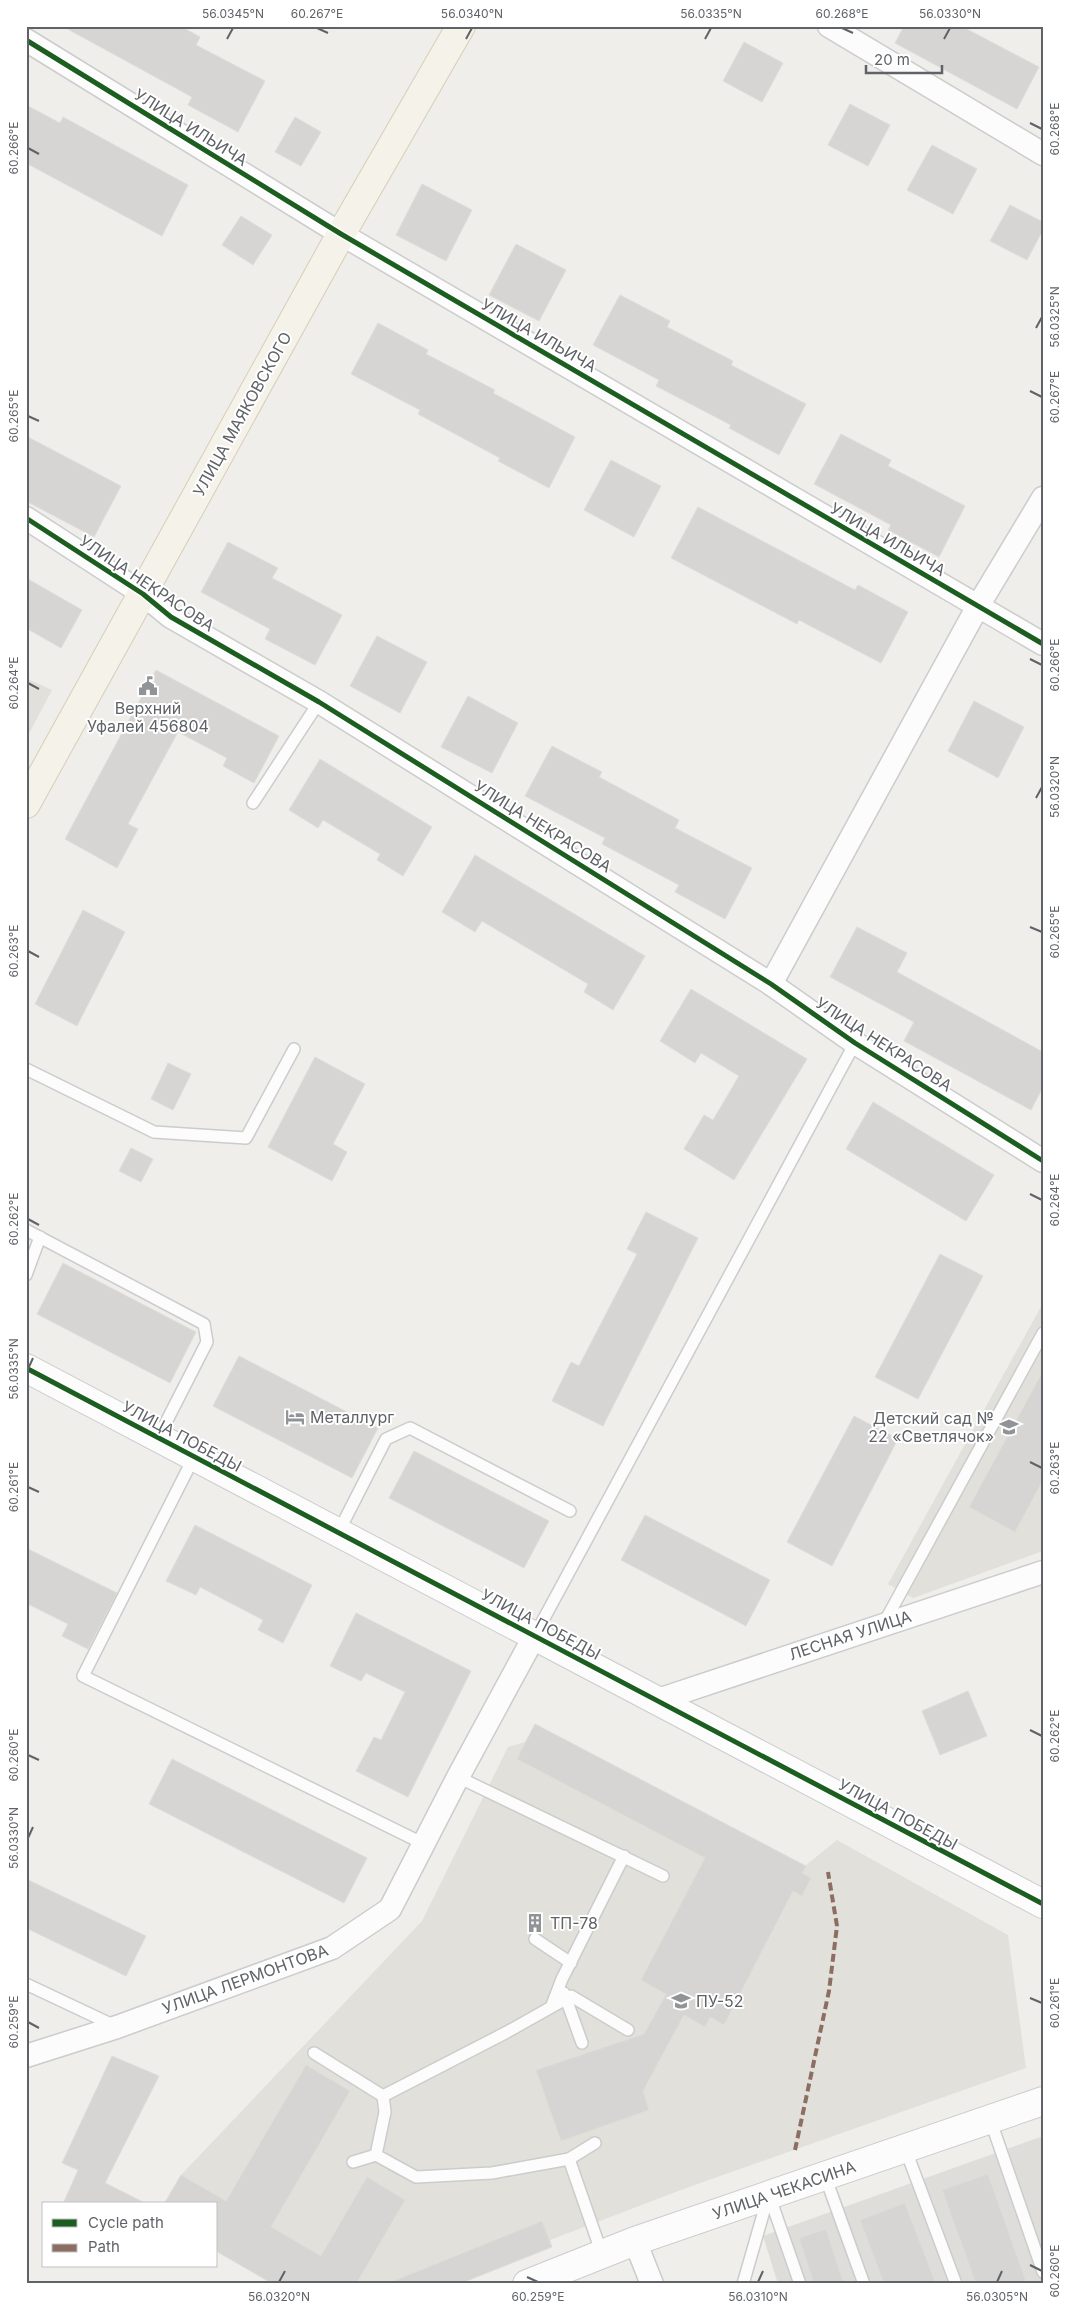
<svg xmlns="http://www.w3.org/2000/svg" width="1069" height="2310" font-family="Inter,sans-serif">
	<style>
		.industrial { fill: #dfddda }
		.education { fill: #e2e0da }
		.building { fill: #d6d5d3; stroke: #deddd9 }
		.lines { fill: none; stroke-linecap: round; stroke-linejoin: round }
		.service-casing { stroke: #cbcccc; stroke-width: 14 }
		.minor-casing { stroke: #cbcccc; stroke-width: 25 }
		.tertiary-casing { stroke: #cbcccc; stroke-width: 30 }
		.primary-casing { stroke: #d7ceb8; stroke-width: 30 }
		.service { stroke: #fdfcfc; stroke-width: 11 }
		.minor { stroke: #fdfcfc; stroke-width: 22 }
		.tertiary { stroke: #fdfcfc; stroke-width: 28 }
		.primary { stroke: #f4f2e9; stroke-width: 28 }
		.quiet { stroke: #8d6e63; stroke-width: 4; stroke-dasharray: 8 4; stroke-linecap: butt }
		.cycleway-casing { stroke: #fff; stroke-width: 8 }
		.cycleway { stroke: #1b5e20; stroke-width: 5 }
		.ticks { fill: none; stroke: #5f6368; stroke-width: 2 }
		.labels { text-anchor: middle; stroke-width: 4; stroke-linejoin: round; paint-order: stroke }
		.street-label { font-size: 16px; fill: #5f6368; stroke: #fff }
		.poi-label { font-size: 16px; fill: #5f6368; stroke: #fff; text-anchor: start }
		.neatline { fill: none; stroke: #5f6368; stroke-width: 2 }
		.ticks-label { font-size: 12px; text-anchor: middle; fill: #5f6368 }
	</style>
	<rect width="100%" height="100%" fill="#efeeea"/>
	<path class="industrial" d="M1043 2136V2284H778L763 2236Z"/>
	<g class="education">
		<path d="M26 678 52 690 26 739Z"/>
		<path d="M1043 1303V1551L913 1598 888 1584Z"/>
		<path d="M535 1724 805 1866 837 1840 1008 1935 1026 2068 689 2187 550 2240 552 2247 459 2284H273L216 2204H164L181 2175 422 1921 508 1747 525 1742Z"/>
	</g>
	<g class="building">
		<path d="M62 26H180L200 37 196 45 265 81 238 132 188 105 192 97Z"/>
		<path d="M904 26H961L1039 67 1017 109 895 43Z"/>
		<path d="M744 42 783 63 762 102 723 81Z"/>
		<path d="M850 104 890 125 868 166 828 145Z"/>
		<path d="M26 105 60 123 63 117 188 185 162 236 26 163Z"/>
		<path d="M295 117 321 132 301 166 275 152Z"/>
		<path d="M932 145 977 169 953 214 907 190Z"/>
		<path d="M422 184 472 210 446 261 396 235Z"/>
		<path d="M1010 205 1043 222V230L1027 260 990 241Z"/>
		<path d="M241 216 272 235 253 265 222 245Z"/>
		<path d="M516 244 566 270 539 321 489 295Z"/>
		<path d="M620 295 670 321 667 327 733 361 731 365 806 404 779 455 729 428 731 425 656 386 659 380 593 345Z"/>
		<path d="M378 323 428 350 426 354 495 390 493 393 575 437 549 488 498 461 500 458 418 414 420 410 351 374Z"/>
		<path d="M841 434 891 460 888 466 965 506 939 557 888 530 891 525 814 484Z"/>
		<path d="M26 436 121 486 94 537 26 501Z"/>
		<path d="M611 460 661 486 634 537 584 510Z"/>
		<path d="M698 507 855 590 858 585 908 612 881 663 799 620 797 624 671 558Z"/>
		<path d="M228 542 278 568 272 578 342 615 315 665 265 639 270 629 201 592Z"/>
		<path d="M26 578 82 610 61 648 26 628Z"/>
		<path d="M377 636 427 662 400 713 350 686Z"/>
		<path d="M156 670 279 736 254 783 223 766 227 758 178 732 128 824 138 829 117 868 65 839Z"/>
		<path d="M468 696 518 723 492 773 441 747Z"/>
		<path d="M974 701 1024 727 998 778 948 751Z"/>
		<path d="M552 746 602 772 599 777 679 820 675 828 752 868 725 919 675 892 679 885 602 844 605 838 525 796Z"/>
		<path d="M320 759 432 827 403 876 377 860 380 854 323 820 318 828 289 810Z"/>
		<path d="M475 855 645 956 613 1010 584 992 588 984 482 921 475 932 442 912Z"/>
		<path d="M83 910 125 932 77 1026 35 1004Z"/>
		<path d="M857 927 907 953 897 972 1043 1052V1087L1031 1110 904 1041 914 1022 830 977Z"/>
		<path d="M691 989 807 1059 734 1180 684 1149 704 1115 713 1120 739 1076 701 1053 695 1063 660 1041Z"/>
		<path d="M315 1057 365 1084 333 1144 347 1152 332 1181 268 1147Z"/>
		<path d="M168 1063 191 1074 173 1110 151 1099Z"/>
		<path d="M873 1102 994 1175 966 1221 846 1149Z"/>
		<path d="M131 1148 153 1159 141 1182 119 1171Z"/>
		<path d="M646 1212 698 1238 603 1426 552 1401 571 1362 579 1366 637 1254 627 1249Z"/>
		<path d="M940 1254 983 1276 918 1399 875 1377Z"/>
		<path d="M63 1263 196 1332 170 1383 37 1314Z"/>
		<path d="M239 1356 378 1428 352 1478 213 1406Z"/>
		<path d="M1043 1371V1480L1015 1532 969 1507Z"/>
		<path d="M854 1416 898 1439 832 1566 787 1542Z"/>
		<path d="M414 1451 549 1521 524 1568 389 1498Z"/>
		<path d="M645 1515 770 1580 746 1626 621 1560Z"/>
		<path d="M195 1525 312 1585 283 1643 258 1630 263 1620 200 1587 196 1595 166 1581Z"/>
		<path d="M26 1548 117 1593 88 1649 62 1636 68 1624 26 1603Z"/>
		<path d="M356 1613 471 1671 408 1797 356 1771 374 1737 381 1740 405 1692 366 1673 361 1681 330 1666Z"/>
		<path d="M968 1691 987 1736 940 1755 922 1711Z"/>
		<path d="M535 1724 806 1866 802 1873 811 1878 802 1896 793 1891 724 2025 710 2017 705 2027 684 2015 643 2091 649 2110 561 2141 536 2070 644 2034 666 1994 641 1980 705 1858 517 1759Z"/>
		<path d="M172 1759 367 1858 344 1903 149 1804Z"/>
		<path d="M26 1879 146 1936 126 1976 26 1928Z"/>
		<path d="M112 2056 159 2076 105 2183 147 2204H63L78 2170 62 2163Z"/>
		<path d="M306 2065 350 2091 271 2227 321 2256 367 2177 405 2200 356 2284H273L216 2251V2204H164L181 2175 226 2201Z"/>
		<path d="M988 2174 1027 2284H976L942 2190Z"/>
		<path d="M905 2203 936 2284H884L860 2220Z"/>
		<path d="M542 2221 552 2247 459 2284H386Z"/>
		<path d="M826 2229 844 2284H814L799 2238Z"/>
	</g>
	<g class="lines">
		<g class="service-casing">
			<g id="service">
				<path d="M253 803 319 702"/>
				<path d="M26 1069 154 1132 246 1138 294 1049"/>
				<path d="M26 1230 204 1324 207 1342 158 1438"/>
				<path d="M26 1275 40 1237"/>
				<path d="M194 1457 83 1676 424 1844"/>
				<path d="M339 1531 386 1439 410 1428 570 1511"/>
				<path d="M884 1623 1043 1333"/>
				<path d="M535 1635 855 1043"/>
				<path d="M458 1777 663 1876"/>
				<path d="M535 1939 571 1963"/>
				<path d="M26 1984 115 2026"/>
				<path d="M564 1993 582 2043"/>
				<path d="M552 2005 562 1979 624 1856"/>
				<path d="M314 2053 383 2096 507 2032 571 1996 628 2030"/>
				<path d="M990 2119 1043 2272"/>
				<path d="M905 2148 956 2284"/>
				<path d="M376 2155 416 2177 492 2173 569 2159 595 2143"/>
				<path d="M569 2159 602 2254"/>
				<path d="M353 2162 376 2155 385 2112 383 2096"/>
				<path d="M825 2176 864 2284"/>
				<path d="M769 2195 800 2284"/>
				<path d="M743 2284 768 2197"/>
			</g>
		</g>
		<g class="minor-casing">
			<g id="minor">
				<path d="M829 26 1043 154"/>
				<path d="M26 40 341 234 1043 644"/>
				<path d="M26 518 143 594 171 617 319 702 771 984 855 1043 1043 1161"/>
				<path d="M771 984 978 606 1043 498"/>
				<path d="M658 1700 1043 1572"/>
				<path d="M26 2056 117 2027 332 1948 390 1909 458 1777 535 1635"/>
				<path d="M635 2241 652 2284"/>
			</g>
		</g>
		<g class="tertiary-casing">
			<g id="tertiary">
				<path d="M26 1368 1043 1904"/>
				<path d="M527 2284 635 2241 1043 2101"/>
			</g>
		</g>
		<g class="primary-casing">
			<path id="primary" d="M26 804 341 234 461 26"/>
		</g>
		<use href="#service" class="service"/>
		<use href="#minor" class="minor"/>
		<use href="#tertiary" class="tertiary"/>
		<use href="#primary" class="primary"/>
		<path class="quiet" d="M795 2150 829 1991 837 1926 828 1872"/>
		<g class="cycleway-casing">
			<g id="cycleway">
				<path d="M26 40 341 234 1043 644"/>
				<path d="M26 518 143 594 171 617 319 702 771 984 855 1043 1043 1161"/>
				<path d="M26 1368 1043 1904"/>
			</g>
		</g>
		<use href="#cycleway" class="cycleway"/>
	</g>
	<path class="ticks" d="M317 28 328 33M842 28 853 33M227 39 233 28M466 39 472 28M705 39 711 28M944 39 950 28M1030 123 1042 129M28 148 39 154M1036 328 1042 317M1030 391 1042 397M28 416 39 421M1030 659 1042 665M28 683 39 689M1036 798 1042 787M1030 927 1042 932M28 951 39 957M1030 1194 1042 1200M28 1219 39 1225M28 1369 33 1358M1030 1462 1042 1468M28 1487 39 1492M1030 1730 1042 1736M28 1755 39 1760M28 1838 33 1827M1030 1998 1042 2003M28 2022 39 2028M1030 2265 1042 2271M527 2277 538 2282M279 2282 285 2271M758 2282 763 2271M997 2282 1002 2271"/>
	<defs>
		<g id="civic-bare" transform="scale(1.5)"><path d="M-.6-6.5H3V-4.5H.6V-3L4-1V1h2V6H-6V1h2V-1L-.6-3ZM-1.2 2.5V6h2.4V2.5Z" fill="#919496" stroke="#fff" stroke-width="2.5" paint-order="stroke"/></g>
		<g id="hotel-bare" transform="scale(1.5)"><path d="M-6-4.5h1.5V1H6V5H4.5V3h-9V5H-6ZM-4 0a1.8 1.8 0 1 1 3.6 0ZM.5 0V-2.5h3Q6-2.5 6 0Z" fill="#919496" stroke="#fff" stroke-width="2.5" paint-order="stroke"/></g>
		<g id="school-bare" transform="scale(1.5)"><path d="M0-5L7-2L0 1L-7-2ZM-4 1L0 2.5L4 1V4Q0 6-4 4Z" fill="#919496" stroke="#fff" stroke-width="2.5" paint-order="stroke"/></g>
		<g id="building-bare" transform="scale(1.5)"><path d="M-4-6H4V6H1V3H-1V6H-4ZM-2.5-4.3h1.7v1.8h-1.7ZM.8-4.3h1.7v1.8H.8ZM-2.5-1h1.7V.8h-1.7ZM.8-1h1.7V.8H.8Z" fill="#919496" stroke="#fff" stroke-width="2.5" paint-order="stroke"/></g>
		<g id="university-bare" transform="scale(1.5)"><path d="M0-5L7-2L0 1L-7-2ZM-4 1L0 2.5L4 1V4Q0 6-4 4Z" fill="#919496" stroke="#fff" stroke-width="2.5" paint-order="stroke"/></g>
	</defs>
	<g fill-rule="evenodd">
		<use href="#civic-bare" x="148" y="686"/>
		<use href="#hotel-bare" x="295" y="1417"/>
		<use href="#school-bare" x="1009" y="1427"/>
		<use href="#building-bare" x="535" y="1923"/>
		<use href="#university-bare" x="681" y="2001"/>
	</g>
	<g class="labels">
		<g class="street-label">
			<text transform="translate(191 127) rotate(32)" y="6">УЛИЦА ИЛЬИЧА</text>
			<text transform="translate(539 335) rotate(30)" y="6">УЛИЦА ИЛЬИЧА</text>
			<text transform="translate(242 414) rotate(-61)" y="6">УЛИЦА МАЯКОВСКОГО</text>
			<text transform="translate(888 539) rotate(30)" y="6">УЛИЦА ИЛЬИЧА</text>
			<text transform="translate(147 583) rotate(34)" y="6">УЛИЦА НЕКРАСОВА</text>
			<text transform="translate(543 826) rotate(32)" y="6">УЛИЦА НЕКРАСОВА</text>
			<text transform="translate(884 1044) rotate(33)" y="6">УЛИЦА НЕКРАСОВА</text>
			<text transform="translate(182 1436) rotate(28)" y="6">УЛИЦА ПОБЕДЫ</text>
			<text transform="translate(541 1624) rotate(28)" y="6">УЛИЦА ПОБЕДЫ</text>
			<text transform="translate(850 1635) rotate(-18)" y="6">ЛЕСНАЯ УЛИЦА</text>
			<text transform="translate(898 1814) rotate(28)" y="6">УЛИЦА ПОБЕДЫ</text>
			<text transform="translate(245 1979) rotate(-20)" y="6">УЛИЦА ЛЕРМОНТОВА</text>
			<text transform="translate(784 2190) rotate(-19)" y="6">УЛИЦА ЧЕКАСИНА</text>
		</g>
		<g class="poi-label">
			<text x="148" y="714" text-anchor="middle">Верхний<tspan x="148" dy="18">Уфалей 456804</tspan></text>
			<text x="310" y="1423">Металлург</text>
			<text x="994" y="1424" text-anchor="end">Детский сад №<tspan x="994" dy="18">22 «Светлячок»</tspan></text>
			<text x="550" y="1929">ТП-78</text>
			<text x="696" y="2007">ПУ-52</text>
		</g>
	</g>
	<rect width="1069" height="2310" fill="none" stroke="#ffffff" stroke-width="55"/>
	<rect x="42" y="2202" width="175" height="65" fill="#ffffff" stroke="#bfc1c3"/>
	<rect x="52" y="2219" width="25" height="8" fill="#1b5e20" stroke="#bfc1c3"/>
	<text x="88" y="2228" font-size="15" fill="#5f6368">Cycle path</text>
	<rect x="52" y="2244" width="25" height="8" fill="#8d6e63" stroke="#bfc1c3"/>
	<text x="88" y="2252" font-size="15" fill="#5f6368">Path</text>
	<path d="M866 65v8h76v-8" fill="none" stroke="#5f6368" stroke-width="2.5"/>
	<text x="874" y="65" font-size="15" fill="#5f6368" stroke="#ffffff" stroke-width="4" paint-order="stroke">20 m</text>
	<rect x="28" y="28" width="1014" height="2254" class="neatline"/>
	<g class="ticks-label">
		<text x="233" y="18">56.0345°N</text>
		<text x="317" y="18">60.267°E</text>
		<text x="472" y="18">56.0340°N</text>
		<text x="711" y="18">56.0335°N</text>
		<text x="842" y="18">60.268°E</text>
		<text x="950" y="18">56.0330°N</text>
		<text transform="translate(1055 129) rotate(-90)" y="4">60.268°E</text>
		<text transform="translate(14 148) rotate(-90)" y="4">60.266°E</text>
		<text transform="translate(1055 317) rotate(-90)" y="4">56.0325°N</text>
		<text transform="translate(1055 397) rotate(-90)" y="4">60.267°E</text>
		<text transform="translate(14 416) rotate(-90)" y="4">60.265°E</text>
		<text transform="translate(1055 665) rotate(-90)" y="4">60.266°E</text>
		<text transform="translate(14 683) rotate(-90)" y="4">60.264°E</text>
		<text transform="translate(1055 787) rotate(-90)" y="4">56.0320°N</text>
		<text transform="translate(1055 932) rotate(-90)" y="4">60.265°E</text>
		<text transform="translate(14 951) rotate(-90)" y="4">60.263°E</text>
		<text transform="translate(1055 1200) rotate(-90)" y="4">60.264°E</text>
		<text transform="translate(14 1219) rotate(-90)" y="4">60.262°E</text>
		<text transform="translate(14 1369) rotate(-90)" y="4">56.0335°N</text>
		<text transform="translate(1055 1468) rotate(-90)" y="4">60.263°E</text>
		<text transform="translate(14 1487) rotate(-90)" y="4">60.261°E</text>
		<text transform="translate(1055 1736) rotate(-90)" y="4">60.262°E</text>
		<text transform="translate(14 1755) rotate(-90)" y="4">60.260°E</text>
		<text transform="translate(14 1838) rotate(-90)" y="4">56.0330°N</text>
		<text transform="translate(1055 2003) rotate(-90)" y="4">60.261°E</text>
		<text transform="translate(14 2022) rotate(-90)" y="4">60.259°E</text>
		<text transform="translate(1055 2271) rotate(-90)" y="4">60.260°E</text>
		<text x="279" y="2301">56.0320°N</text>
		<text x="538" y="2301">60.259°E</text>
		<text x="758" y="2301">56.0310°N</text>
		<text x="997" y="2301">56.0305°N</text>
	</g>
</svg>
